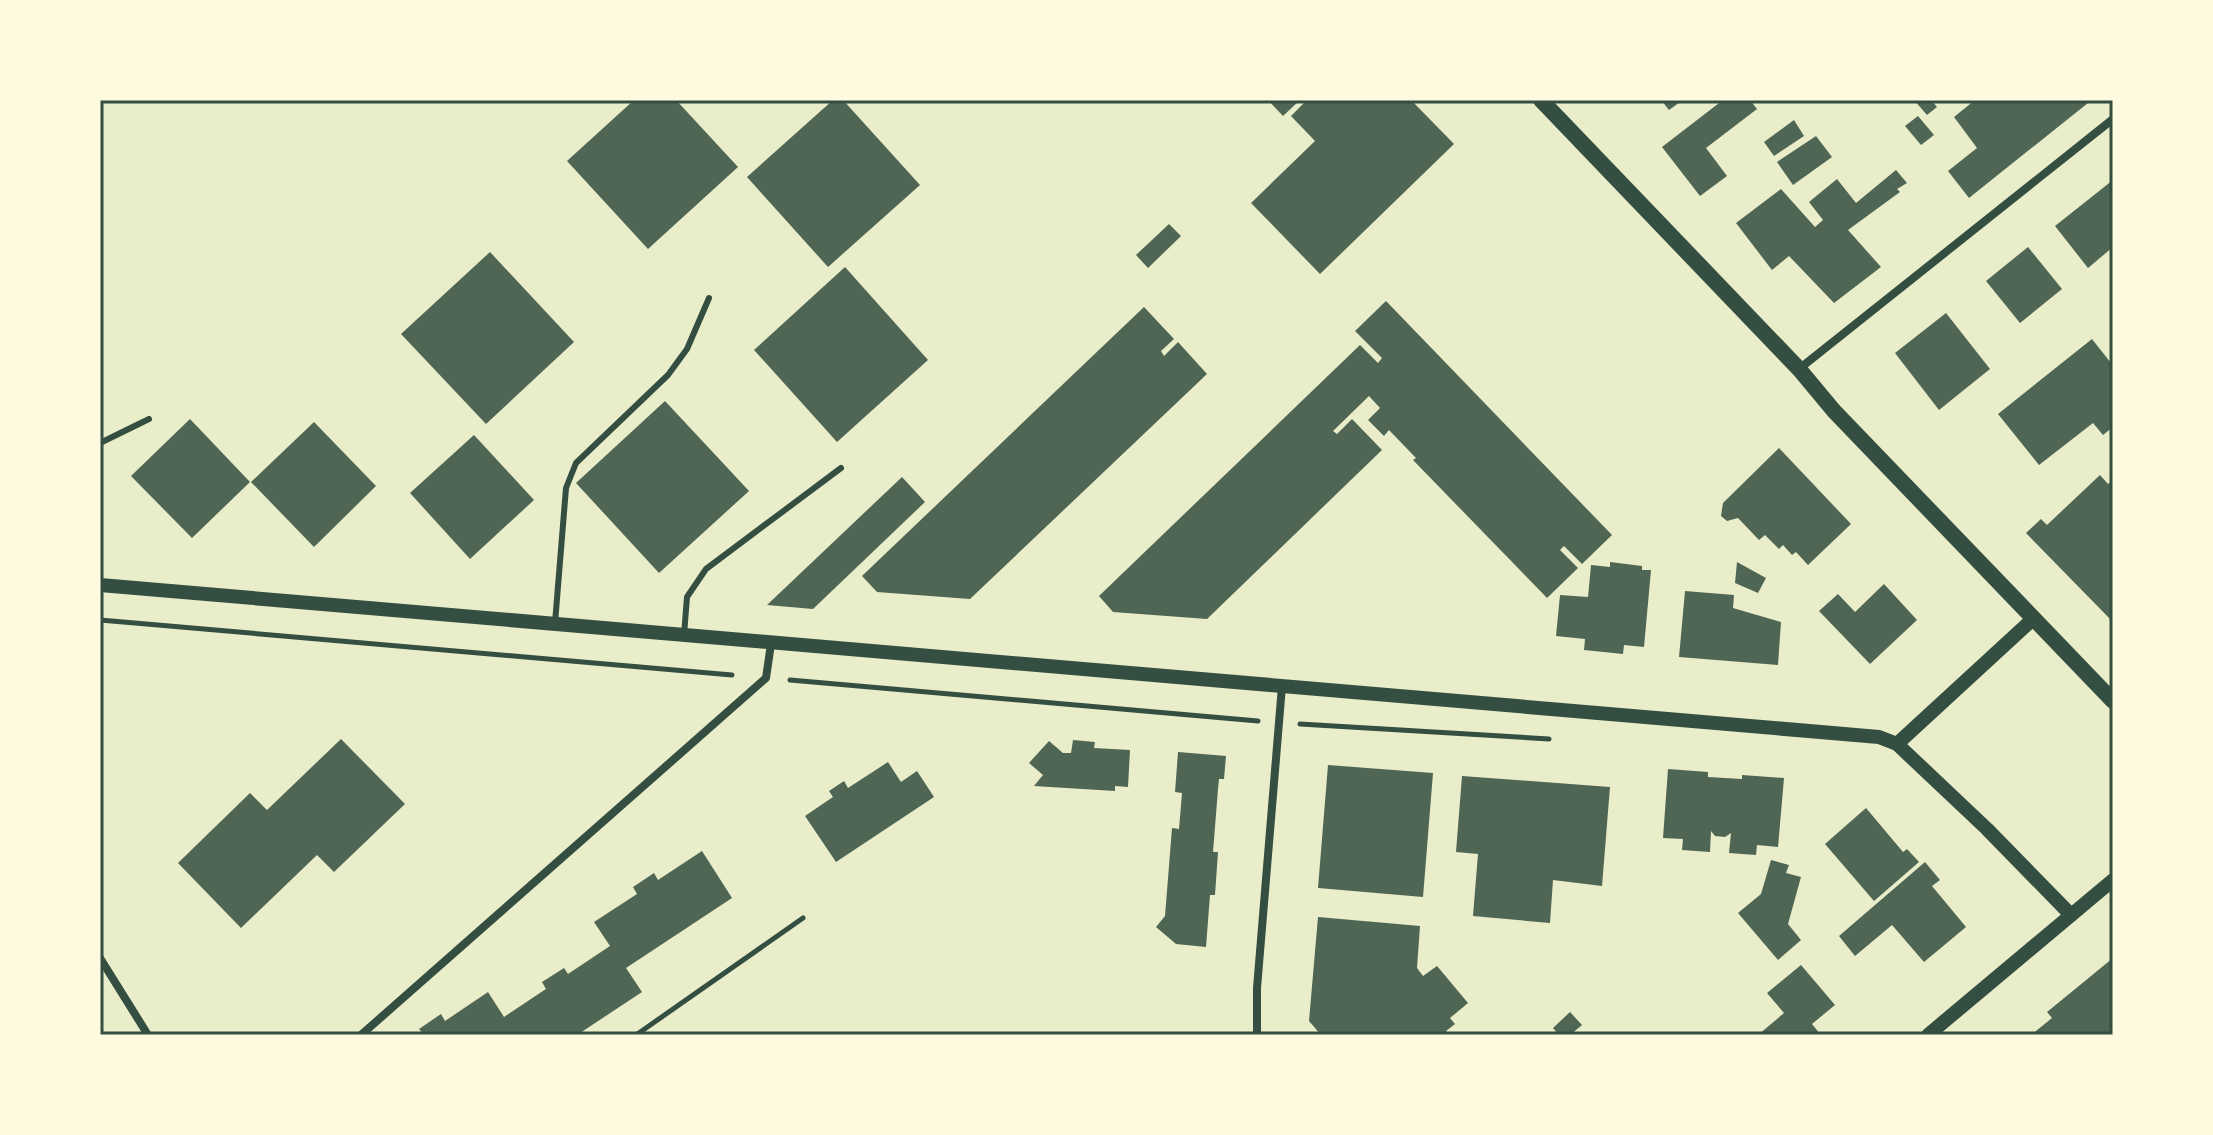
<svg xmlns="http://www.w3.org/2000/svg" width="2213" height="1135" font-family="Inter,sans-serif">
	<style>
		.building { fill: #4f6655 }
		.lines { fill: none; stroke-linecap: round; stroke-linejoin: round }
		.path { stroke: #344e41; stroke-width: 5 }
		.service { stroke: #344e41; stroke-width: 6 }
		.minor { stroke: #344e41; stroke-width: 8 }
		.tertiary { stroke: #344e41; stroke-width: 14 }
		.secondary { stroke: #344e41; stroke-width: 16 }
		.neatline { fill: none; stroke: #344e41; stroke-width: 3 }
	</style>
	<rect width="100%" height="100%" fill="#e9edc9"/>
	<g class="building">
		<path d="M634 100H676L738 167 648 249 567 161Z"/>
		<path d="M833 100H843L920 185 828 267 747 177Z"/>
		<path d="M1268 100H1300L1283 116Z"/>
		<path d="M1307 100H1411L1454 144 1320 274 1251 203 1315 141 1291 116Z"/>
		<path d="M1661 100H1683L1669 110Z"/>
		<path d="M1723 100H1750L1757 109 1706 148 1727 176 1700 196 1662 147Z"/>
		<path d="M1914 100H1931L1937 107 1927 115Z"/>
		<path d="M1975 100H2086L2088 103 1969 198 1948 171 1977 148 1954 117Z"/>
		<path d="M1918 116 1934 135 1921 145 1905 126Z"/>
		<path d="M1794 120 1804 136 1774 156 1764 142Z"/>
		<path d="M1816 136 1832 157 1793 185 1777 162Z"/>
		<path d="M1896 170 1907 183 1897 189 1900 192 1848 230 1881 267 1834 303 1789 256 1772 270 1736 223 1781 189 1815 227 1823 220 1809 202 1837 179 1856 203Z"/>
		<path d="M2113 180V247L2088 268 2055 226Z"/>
		<path d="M1169 224 1181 236 1148 268 1136 255Z"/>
		<path d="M2028 247 2062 289 2020 323 1986 281Z"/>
		<path d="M490 252 574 342 486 424 401 334Z"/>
		<path d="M845 267 928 360 837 442 754 350Z"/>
		<path d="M1386 301 1612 535 1582 564 1564 546 1560 550 1578 568 1547 598 1413 460 1416 458 1389 430 1384 436 1368 420 1380 408 1369 396 1333 431 1337 434 1352 419 1382 450 1207 619 1113 612 1099 596 1360 345 1378 363 1382 358 1355 331Z"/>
		<path d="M1144 307 1174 339 1161 351 1164 356 1178 342 1207 374 970 599 877 592 862 576Z"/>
		<path d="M1946 313 1990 369 1939 410 1895 353Z"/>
		<path d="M2092 339 2111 363 2113 361V427L2103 435 2093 423 2039 465 1998 414Z"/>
		<path d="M665 401 749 491 659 573 576 483Z"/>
		<path d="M190 419 250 482 192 538 131 476Z"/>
		<path d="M314 422 376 486 314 547 251 482Z"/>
		<path d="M474 435 534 500 470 559 410 493Z"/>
		<path d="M1779 448 1851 524 1808 565 1796 552 1792 555 1783 545 1779 549 1765 535 1759 540 1738 518 1727 521 1721 516 1723 503Z"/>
		<path d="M2100 475 2108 484 2113 480V622L2026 533 2041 519 2047 525Z"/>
		<path d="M902 477 925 502 813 609 767 605Z"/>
		<path d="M1610 562 1642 566V570H1651L1644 647 1624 645 1623 654 1584 650 1585 639 1556 636 1560 595 1588 597 1591 565 1610 567Z"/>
		<path d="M1737 562 1766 578 1758 593 1735 583Z"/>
		<path d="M1884 584 1917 620 1870 664 1819 611 1838 594 1855 612Z"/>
		<path d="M1685 591 1734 595 1733 608 1781 622 1778 665 1679 657Z"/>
		<path d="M341 739 405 804 334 872 317 855 241 928 178 863 250 793 267 810Z"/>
		<path d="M1073 740 1095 742 1094 748 1130 750 1128 787 1115 786V791L1034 786 1043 775 1029 763 1049 741 1063 753H1071Z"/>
		<path d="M1178 752 1226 756 1224 779H1219L1218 789 1213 852H1218L1215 895H1210L1206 947 1176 944 1156 927 1165 916 1172 828 1179 829 1182 793 1175 792Z"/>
		<path d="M888 762 901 782 917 771 934 797 836 862 805 816 833 797 829 791 844 781 848 788Z"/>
		<path d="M1328 765 1433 773 1423 897 1318 888Z"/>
		<path d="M1668 769 1708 772V777L1742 779V775L1784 778 1778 847 1757 845 1756 855 1729 853 1731 833 1725 837 1715 836 1711 831 1710 852 1682 850 1683 839 1663 838Z"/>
		<path d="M1462 776 1610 787 1602 886 1553 880 1550 923 1473 916 1478 854 1456 852Z"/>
		<path d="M1866 808 1903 852 1907 849 1919 862 1874 901 1825 844Z"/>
		<path d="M702 851 732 898 626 968 642 992 577 1035H424L419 1029 441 1014 445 1021 488 992 504 1017 546 989 542 982 564 968 568 974 610 946 594 922 637 894 633 887 654 873 658 880Z"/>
		<path d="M1771 860 1789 865 1786 873 1801 877 1788 924 1801 940 1778 960 1738 913 1761 894Z"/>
		<path d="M1925 862 1940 880 1932 886 1966 927 1924 962 1892 925 1855 956 1839 936Z"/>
		<path d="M1318 917 1420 926 1417 968 1423 976 1437 966 1468 1003 1450 1018 1455 1024 1446 1031 1450 1035H1321L1309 1021Z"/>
		<path d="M2113 958V1035H2031L2052 1018 2047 1012Z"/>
		<path d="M1801 965 1835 1005 1812 1024 1821 1035H1758L1784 1013 1767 993Z"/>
		<path d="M1570 1012 1582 1025 1570 1035H1559L1553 1028Z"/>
	</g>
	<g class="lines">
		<g class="path">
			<path d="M100 620 732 675"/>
			<path d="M790 680 1258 721"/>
			<path d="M1300 724 1549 739"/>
			<path d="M636 1035 803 918"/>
		</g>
		<g class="service">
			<path d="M100 443 149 419"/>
			<path d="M555 623 566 488 576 463 668 375 687 349 709 298"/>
			<path d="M684 635 687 597 706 569 841 468"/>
		</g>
		<g class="minor">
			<path d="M1799 369 2113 119"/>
			<path d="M100 958 148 1035"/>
			<path d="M361 1035 766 678 771 644"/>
			<path d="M1257 1035V988L1282 686"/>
		</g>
		<g class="tertiary">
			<path d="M100 585 1879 737 1897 744 1987 829 2071 915"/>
			<path d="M1897 744 2033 619"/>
			<path d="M1928 1035 2113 880"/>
		</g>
		<path class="secondary" d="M1541 100 1799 369 1834 411 2113 701"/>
	</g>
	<rect width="2213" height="1135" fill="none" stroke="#fefae0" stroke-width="204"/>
	<rect x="102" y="102" width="2009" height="931" class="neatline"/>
</svg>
